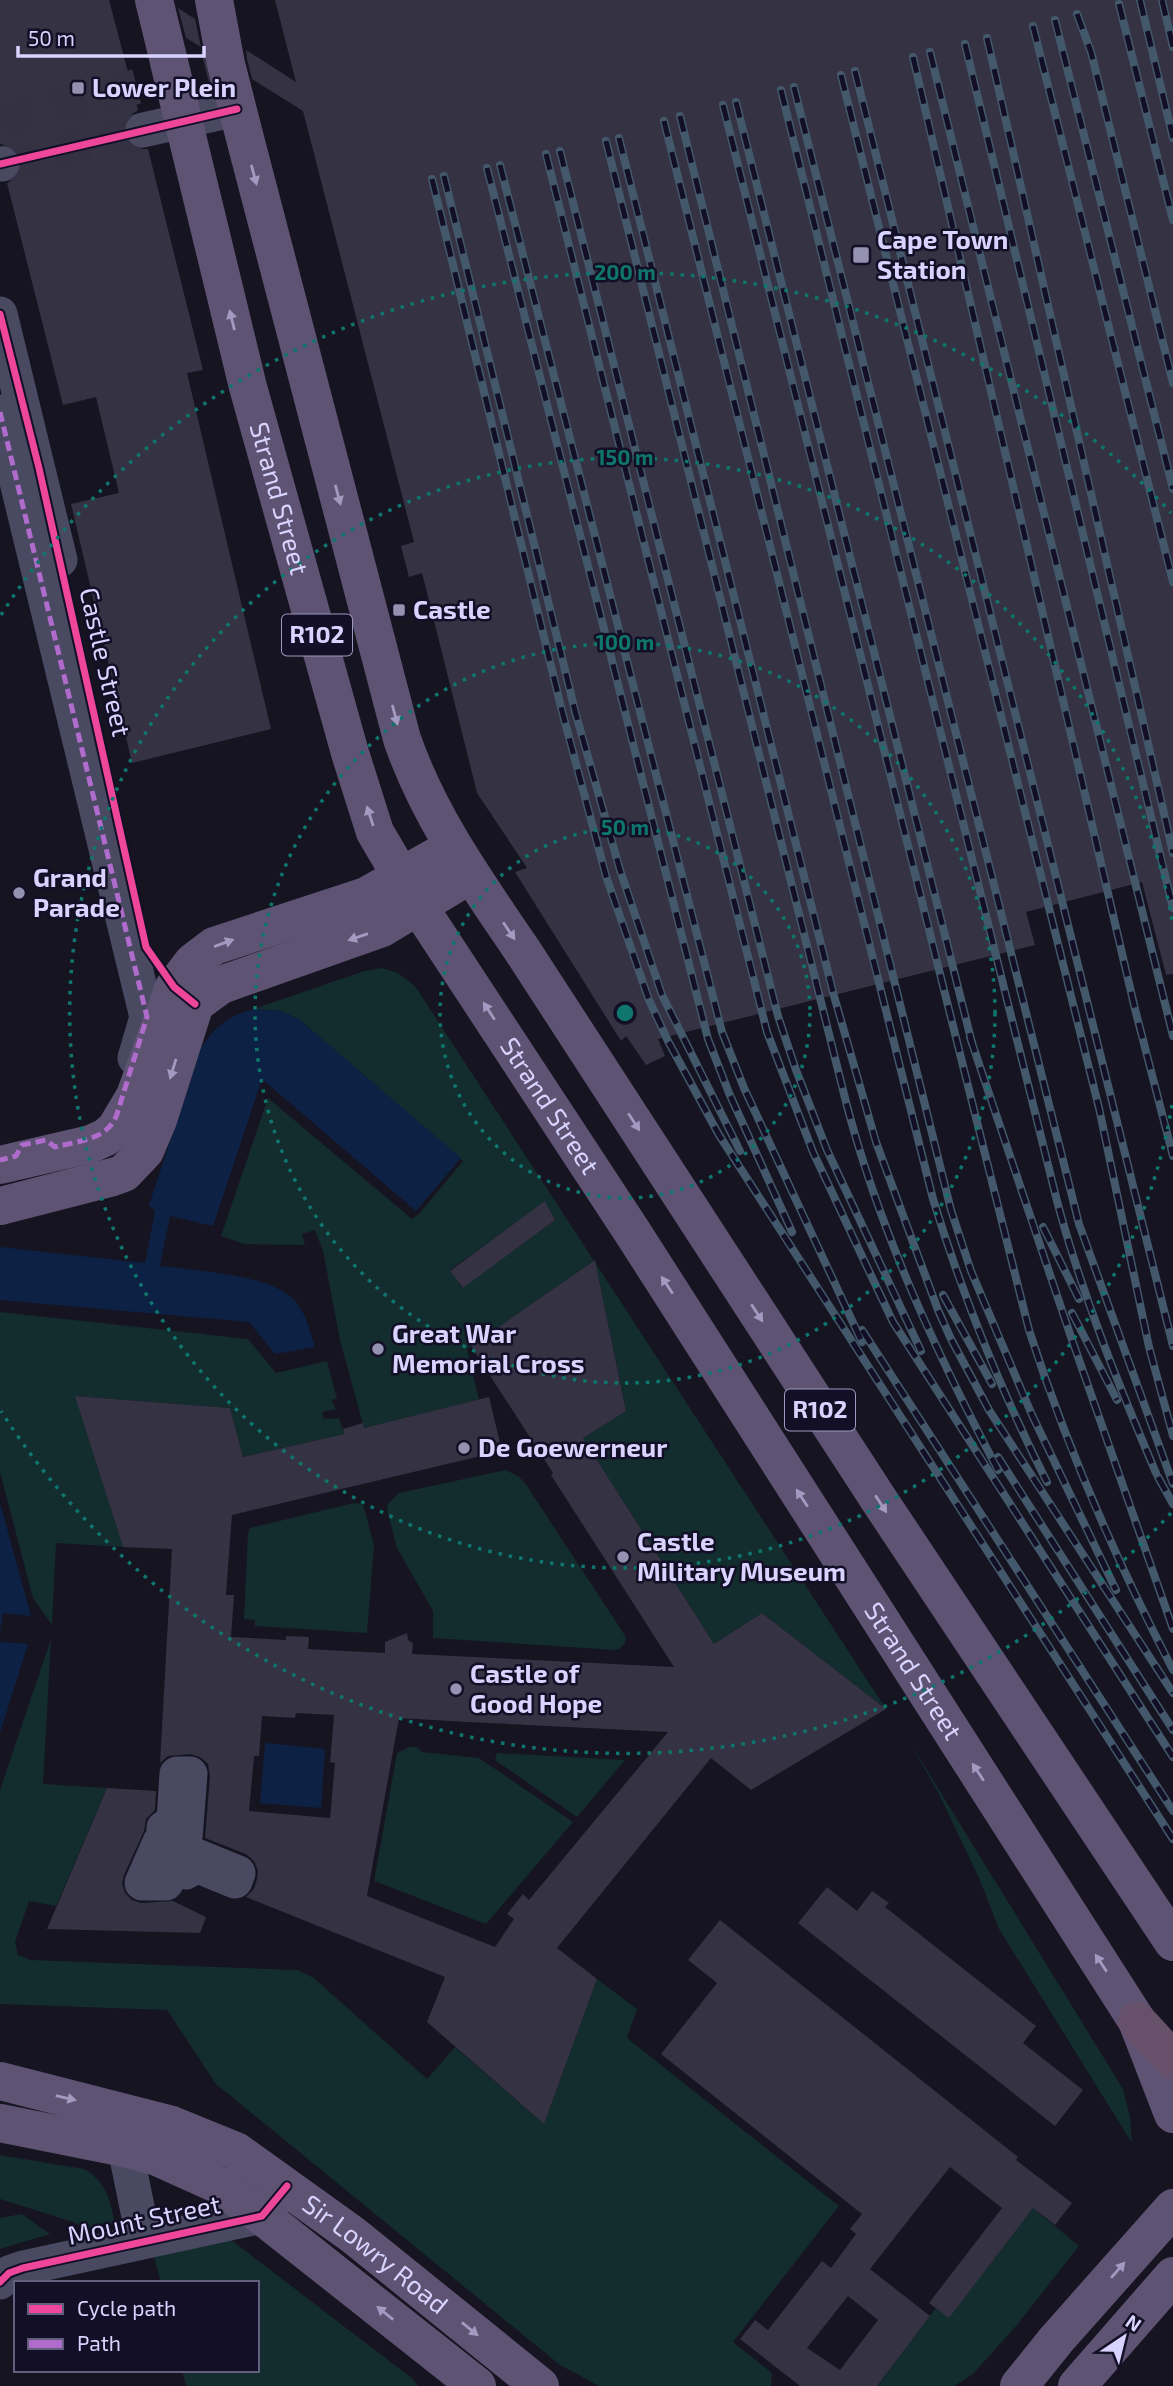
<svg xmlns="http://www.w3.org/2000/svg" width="1173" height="2386" font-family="'Exo 2',sans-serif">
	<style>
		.green { fill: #132c2d; fill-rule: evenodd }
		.water { fill: #0d2144 }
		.building { fill: #343243; fill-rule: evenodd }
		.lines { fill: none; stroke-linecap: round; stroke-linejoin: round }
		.minor-tunnel { stroke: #333142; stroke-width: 35; stroke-dasharray: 35 18; stroke-linecap: butt }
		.minor { stroke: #4a4962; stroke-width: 35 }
		.major { stroke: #5e5373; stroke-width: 38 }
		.highway { stroke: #67516a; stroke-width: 38 }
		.rail-casing { stroke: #43596b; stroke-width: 8 }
		.rail { stroke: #130f26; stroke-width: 5; stroke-dasharray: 16; stroke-linecap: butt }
		.quiet { stroke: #b06ccc; stroke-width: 5; stroke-dasharray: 10 5; stroke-linecap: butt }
		.cycleway-casing { stroke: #130f26; stroke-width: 11 }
		.cycleway { stroke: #ed469a; stroke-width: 7 }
		.oneway { fill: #a29ac0 }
		.ring { fill: none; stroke: #0f766e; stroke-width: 3.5; stroke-dasharray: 3.5 7 }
		.poi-dot { fill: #9591b1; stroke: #130f26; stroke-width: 2.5 }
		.labels { text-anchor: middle; stroke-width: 5; stroke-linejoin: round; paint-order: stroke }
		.shield { fill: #130f26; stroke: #9e99be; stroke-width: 2 }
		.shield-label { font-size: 24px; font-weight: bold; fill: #d9d4ff }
		.poi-label { font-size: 26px; font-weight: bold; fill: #d9d4ff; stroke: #130f26; text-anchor: start }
		.street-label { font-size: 26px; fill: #d9d4ff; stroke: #130f26 }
		.centre { fill: #0f766e; stroke: #130f26; stroke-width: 3.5 }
		.ring-label { font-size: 21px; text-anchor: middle; font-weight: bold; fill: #0f766e; stroke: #130f26; stroke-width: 5; stroke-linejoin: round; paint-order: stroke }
	</style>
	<rect width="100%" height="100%" fill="#161421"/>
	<g class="green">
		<path d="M382 968 398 973 415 986 886 1709 762 1613 714 1644 583 1438 626 1410 595 1260 467 1349 479 1400 364 1428 340 1340 323 1251 315 1230 302 1234 305 1245 244 1244 221 1236 268 1098 412 1219 419 1214 463 1161 300 1020 281 1011 254 1009 364 971ZM545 1202 555 1220 462 1288 450 1270Z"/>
		<path d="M0 1312 248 1339 276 1373 327 1361 337 1399H333L332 1402 336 1409 322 1412 324 1419 339 1418 344 1434 243 1457 230 1408 76 1396 123 1547 56 1543 52 1625 33 1598 0 1472Z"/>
		<path d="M506 1470 519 1477 525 1483 626 1637C625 1644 623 1648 616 1650L433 1638V1611L397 1548 388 1514 387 1505 399 1493Z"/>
		<path d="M354 1503 362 1504 364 1508 374 1545 367 1633 255 1626V1620L244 1619 248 1533 250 1528Z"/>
		<path d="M51 1639 43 1784 107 1788 56 1906 29 1901 15 1942 18 1955 31 1960 297 1970 314 1978 427 2079 455 2047 544 2124 597 1979 637 2009 627 2038 839 2206 733 2342 772 2373 771 2386H599L560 2365 216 2084 167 2010 0 2004V1790Z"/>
		<path d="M909 1741 1123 2089 1130 2117 1132 2143 999 1929 979 1878 939 1794Z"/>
		<path d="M409 1747H417L422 1752 479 1758 573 1822 486 1924 374 1881 397 1753Z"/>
		<path d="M497 1753 625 1760 577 1817 495 1760Z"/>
		<path d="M0 2155 84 2169C106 2181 110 2200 115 2223L86 2229 73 2222 0 2199Z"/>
		<path d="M1033 2208 1079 2246 1017 2325 973 2374 954 2386H877L936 2308 949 2317Z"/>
		<path d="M22 2214 50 2234 0 2249V2218Z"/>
		<path d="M231 2240 413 2379 418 2386H186L182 2370H257V2283H161L154 2257Z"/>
	</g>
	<g class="water">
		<path d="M254 1009 281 1011 300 1020 461 1158 416 1211 262 1079 213 1226 170 1216 160 1266C196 1271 273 1274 296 1302 306 1314 310 1332 315 1347L275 1354 249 1322 0 1300V1247L145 1263 155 1211 149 1205 201 1048C217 1024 227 1017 254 1009Z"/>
		<path d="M0 1503 31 1616 3 1613 0 1631Z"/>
		<path d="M0 1638 1 1642 28 1644 0 1733Z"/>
		<path d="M265 1743 325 1749 321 1808 260 1803Z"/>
	</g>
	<g class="building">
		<path d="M0 0H109L138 110 129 116 124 125 123 134 129 144 138 149H148L203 370 187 373 271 729 132 763 71 504 119 493 96 397 63 405 7 183 19 175 22 163 19 153 13 147 0 144Z"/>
		<path d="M275 0H1173V974L1166 975 1142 882 1026 912 1035 945 658 1039 665 1056 646 1065 626 1036 621 1041 515 872 527 868 477 793 422 573 409 577 401 546 414 542 303 111 252 79 247 59 246 50 296 82Z"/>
		<path d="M178 8 195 19 201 47 186 38Z"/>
		<path d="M545 1201 555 1220 463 1288 450 1271Z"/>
		<path d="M595 1260 626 1411 583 1438 714 1644 762 1613 886 1709 751 1790 711 1758 557 1948 597 1979 544 2124 427 2022 445 1977 246 1897 254 1889 257 1879 258 1871 254 1861 246 1854 205 1838 210 1776 208 1764 200 1757 190 1754 168 1756 160 1763 172 1549 123 1547 75 1396 230 1408 243 1457 344 1434 343 1429 363 1423 364 1428 489 1397 502 1451 232 1515 226 1595H234L231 1637 286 1640V1636L309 1637 308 1649 385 1653V1642L407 1633 408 1640 413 1643 412 1654 674 1667 551 1475 553 1473 471 1346ZM296 1713 334 1715 330 1762 335 1763 330 1818 249 1811 254 1756H259L262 1716 295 1718ZM399 1718 468 1722 668 1732 529 1900 523 1894 507 1914 514 1919 495 1947 367 1896Z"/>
		<path d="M107 1788 156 1791 155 1810 146 1819 144 1831 124 1875 122 1884 125 1893 132 1900 141 1903 173 1901 206 1917 200 1933 47 1929Z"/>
		<path d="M827 1887 857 1911 872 1891 889 1903 885 1907 1036 2026 1023 2043 1083 2090 1055 2126 798 1923Z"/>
		<path d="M720 1920 1018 2157 1016 2160 1072 2203 1055 2225 1033 2208 949 2318 929 2303 1002 2208 950 2167 870 2269 930 2316 877 2386H800L740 2339 755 2320 768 2330 822 2261 831 2268 856 2234 850 2229 862 2214 661 2054 717 1983 688 1960ZM848 2296 878 2320 840 2370 807 2348Z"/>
	</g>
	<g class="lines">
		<g class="minor-tunnel">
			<path d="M0 121 226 64"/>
			<path d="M2 164 143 130"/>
		</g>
		<g class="minor">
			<path d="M143 130 237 109"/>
			<path d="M0 164H2"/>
			<path d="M0 314 60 560"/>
			<path d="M0 412 147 1017 135 1058"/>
			<path d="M177 1774H190L184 1851 238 1873 235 1881 196 1865 186 1872 173 1867 166 1883H142L160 1842H164V1828L174 1821Z"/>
			<path d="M124 2122 125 2148 144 2241"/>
			<path d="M0 2282 9 2273 23 2268 262 2216 276 2199"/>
		</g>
		<g class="major">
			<path id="s1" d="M154 0 248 387 350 753 375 832 419 907 633 1233 1137 2021 1173 2114"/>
			<path d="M214 0 226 64 247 146 402 739C429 817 476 882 522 950L879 1500 1173 1942"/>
			<path d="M0 1165 91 1144 106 1137 116 1128 135 1096 174 987 193 962 214 946 366 896 453 847"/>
			<path d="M0 1206 113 1177 124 1173 145 1151 158 1120 195 1004 221 985 382 928 470 875"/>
			<path id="s2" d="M0 2081 172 2125 236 2151 353 2235 540 2386"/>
			<path d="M0 2123 125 2148 157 2157 219 2185 262 2216 477 2386"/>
			<path d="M1019 2386 1056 2340 1173 2208"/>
			<path d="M1077 2386 1173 2276"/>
		</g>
		<path class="highway" d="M1137 2021 1173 2060"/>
		<g class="rail-casing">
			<g id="rail">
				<path d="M1140 0 1173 138"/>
				<path d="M1162 0 1173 47"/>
				<path d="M1119 4 1173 220"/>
				<path d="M1077 14 1091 52 1173 383"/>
				<path d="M1055 20 1173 489"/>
				<path d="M1033 26 1173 582"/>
				<path d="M987 38 1173 853"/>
				<path d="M965 44 1173 908"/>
				<path d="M930 52 1173 1036"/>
				<path d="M913 57 1135 1009 1173 1156"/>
				<path d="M855 71 1173 1346"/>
				<path d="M841 75 1099 1108 1149 1347 1173 1436"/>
				<path d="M794 87 1079 1224 1173 1484"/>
				<path d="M781 90 1057 1201C1082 1294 1118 1384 1156 1473"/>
				<path d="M736 102 972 1043"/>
				<path d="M723 105 1029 1330C1067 1448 1116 1560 1173 1670"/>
				<path d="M680 116 951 1210 971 1271 1032 1415 1116 1590"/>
				<path d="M664 121 933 1199C963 1297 1001 1391 1047 1482"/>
				<path d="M619 138 834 996 876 1142 938 1310 951 1339 989 1410 1173 1693"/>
				<path d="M606 141 847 1106C881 1234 936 1352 998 1470"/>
				<path d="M560 151 778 1016 796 1070 827 1150 921 1351"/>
				<path d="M546 154 767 1032 813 1152 893 1322 1173 1757"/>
				<path d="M500 165 722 1032 744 1088 862 1342"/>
				<path d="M487 168 708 1039 729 1093 792 1232"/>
				<path d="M444 176 575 711 620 870 662 995 740 1151"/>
				<path d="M432 179 562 711 606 876 649 1000 668 1041 719 1135 1173 1839"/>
				<path d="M970 1037 1070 1334 1173 1629"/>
				<path d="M1043 1227 1079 1299"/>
				<path d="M943 1295 992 1384"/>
				<path d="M1072 1313 1117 1400"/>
				<path d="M862 1330 1173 1811"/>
				<path d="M998 1457 1173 1730"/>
				<path d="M1158 1477 1173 1504"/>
			</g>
		</g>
		<use href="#rail" class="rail"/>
		<path class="quiet" d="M0 412 147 1017 117 1114C108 1140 78 1141 55 1147L46 1140 22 1145 16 1156 0 1160"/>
		<g class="cycleway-casing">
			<g id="cycleway">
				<path d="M0 164 237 109"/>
				<path d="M0 314 39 468 146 947 174 987 195 1004"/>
				<path d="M0 2282 9 2273 23 2268 262 2216 287 2186"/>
			</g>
		</g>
		<use href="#cycleway" class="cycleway"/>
	</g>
	<defs><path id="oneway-solid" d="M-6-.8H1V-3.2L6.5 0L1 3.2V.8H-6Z" transform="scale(1.75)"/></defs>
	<g class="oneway">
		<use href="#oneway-solid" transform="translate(254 175) rotate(75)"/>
		<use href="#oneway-solid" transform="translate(232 320) rotate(-104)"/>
		<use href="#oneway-solid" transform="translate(338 495) rotate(75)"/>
		<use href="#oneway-solid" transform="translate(395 715) rotate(75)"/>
		<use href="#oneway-solid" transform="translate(370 816) rotate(-108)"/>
		<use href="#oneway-solid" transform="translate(509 931) rotate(56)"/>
		<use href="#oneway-solid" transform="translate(358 937) rotate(161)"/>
		<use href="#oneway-solid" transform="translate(224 943) rotate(-20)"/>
		<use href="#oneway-solid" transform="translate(489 1011) rotate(-123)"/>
		<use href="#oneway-solid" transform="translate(173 1069) rotate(107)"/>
		<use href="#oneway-solid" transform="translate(634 1122) rotate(57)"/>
		<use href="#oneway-solid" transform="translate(667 1285) rotate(-123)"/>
		<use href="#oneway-solid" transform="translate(757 1313) rotate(57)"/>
		<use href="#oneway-solid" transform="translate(802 1498) rotate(-123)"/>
		<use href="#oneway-solid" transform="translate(881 1504) rotate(57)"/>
		<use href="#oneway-solid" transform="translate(978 1772) rotate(-123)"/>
		<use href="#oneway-solid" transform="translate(1101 1963) rotate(-123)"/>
		<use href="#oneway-solid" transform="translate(66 2098) rotate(13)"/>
		<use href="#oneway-solid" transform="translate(1118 2270) rotate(-49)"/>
		<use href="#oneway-solid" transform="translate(385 2313) rotate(-141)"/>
		<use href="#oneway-solid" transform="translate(470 2329) rotate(39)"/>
	</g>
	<g class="ring">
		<circle cx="625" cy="1013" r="185"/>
		<circle cx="625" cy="1013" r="370"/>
		<path d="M1172 1105A555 555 0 1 1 1172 921"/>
		<path d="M1171 1513A740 740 0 0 1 1 1411M1 615A740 740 0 0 1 1171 513"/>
	</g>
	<g class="poi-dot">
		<rect x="71" y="81" width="14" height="14" rx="3.5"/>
		<rect x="852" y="246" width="18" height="18" rx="3.5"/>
		<rect x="392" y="603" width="14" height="14" rx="3.5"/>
		<circle cx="19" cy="893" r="7"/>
		<circle cx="378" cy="1349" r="7"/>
		<circle cx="464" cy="1448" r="7"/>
		<circle cx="623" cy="1557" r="7"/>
		<circle cx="456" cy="1689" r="7"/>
	</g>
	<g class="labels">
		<g class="shield">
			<rect x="282" y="614.5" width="70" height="41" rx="5"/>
			<rect x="785" y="1389.5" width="70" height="41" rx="5"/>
		</g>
		<g class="shield-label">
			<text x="317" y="643">R102</text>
			<text x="820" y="1418">R102</text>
		</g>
		<g class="poi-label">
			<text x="92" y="97">Lower Plein</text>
			<text x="877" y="249">Cape Town<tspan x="877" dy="30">Station</tspan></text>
			<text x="413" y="619">Castle</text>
			<text x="33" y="887">Grand<tspan x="33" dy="30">Parade</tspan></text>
			<text x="392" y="1343">Great War<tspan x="392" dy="30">Memorial Cross</tspan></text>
			<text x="478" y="1457">De Goewerneur</text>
			<text x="637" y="1551">Castle<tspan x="637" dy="30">Military Museum</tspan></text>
			<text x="470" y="1683">Castle of<tspan x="470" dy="30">Good Hope</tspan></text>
		</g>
		<g class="street-label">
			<text dy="9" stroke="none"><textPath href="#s1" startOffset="514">Strand Street</textPath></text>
			<text transform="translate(105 662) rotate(77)" y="9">Castle Street</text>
			<text dy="9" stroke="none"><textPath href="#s1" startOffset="1186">Strand Street</textPath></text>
			<text dy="9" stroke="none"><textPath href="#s1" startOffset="1858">Strand Street</textPath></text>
			<text transform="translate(144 2220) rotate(-12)" y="9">Mount Street</text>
			<text dy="9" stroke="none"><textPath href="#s2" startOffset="420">Sir Lowry Road</textPath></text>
		</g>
	</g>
	<circle cx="625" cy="1013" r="10" class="centre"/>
	<g class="ring-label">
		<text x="625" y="280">200 m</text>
		<text x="625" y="465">150 m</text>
		<text x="625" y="650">100 m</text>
		<text x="625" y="835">50 m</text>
	</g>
	<rect x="14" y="2281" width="245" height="91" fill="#130f26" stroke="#625e7d" stroke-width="2"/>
	<rect x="28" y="2304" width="35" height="10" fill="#ed469a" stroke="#625e7d" stroke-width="2"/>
	<text x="77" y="2316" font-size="21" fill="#d9d4ff">Cycle path</text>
	<rect x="28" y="2339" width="35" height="10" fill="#b06ccc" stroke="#625e7d" stroke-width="2"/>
	<text x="77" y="2351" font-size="21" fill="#d9d4ff">Path</text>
	<g transform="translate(1124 2337) rotate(35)" stroke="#130f26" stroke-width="5" paint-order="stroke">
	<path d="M0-5L12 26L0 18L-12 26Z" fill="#d9d4ff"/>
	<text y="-10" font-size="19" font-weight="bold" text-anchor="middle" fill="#d9d4ff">N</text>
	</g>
	<path d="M18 46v10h186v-10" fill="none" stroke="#d9d4ff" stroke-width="3.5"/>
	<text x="28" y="46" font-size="21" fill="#d9d4ff" stroke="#130f26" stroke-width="5" paint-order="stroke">50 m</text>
</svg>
